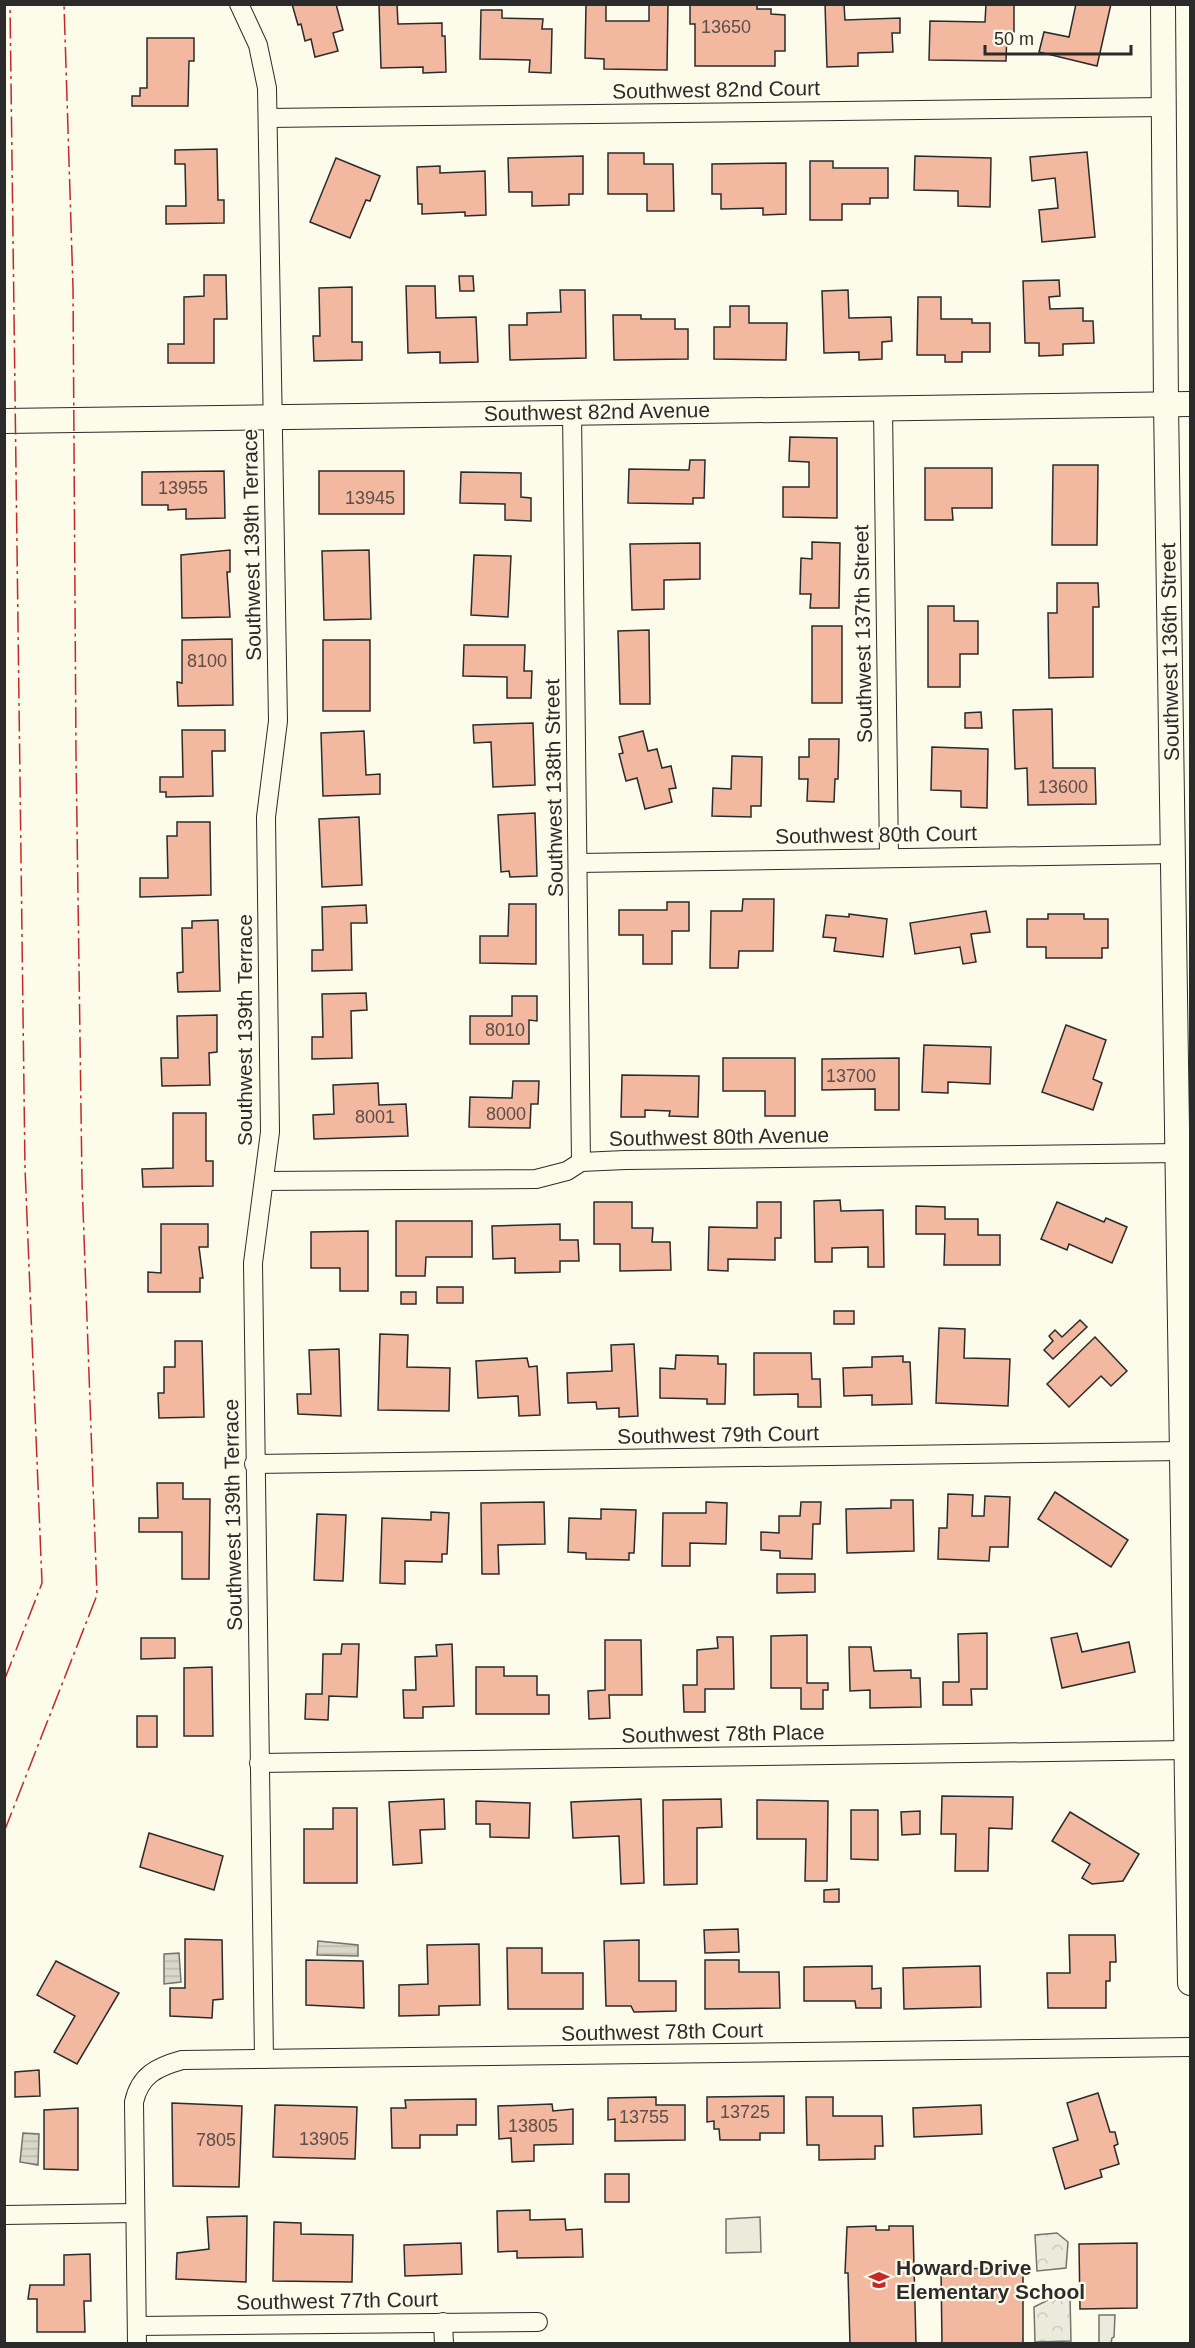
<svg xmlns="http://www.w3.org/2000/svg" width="1195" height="2348" font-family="Helvetica,sans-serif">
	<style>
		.forest { fill: url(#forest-crowns); stroke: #74746e; stroke-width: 1.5 }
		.garden { fill: #ecebdb; stroke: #74746e; stroke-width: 1.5 }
		.water { fill: url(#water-rules); stroke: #74746e; stroke-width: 1.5 }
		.building { fill: #f2b8a0; stroke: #2b2b2b; stroke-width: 1.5 }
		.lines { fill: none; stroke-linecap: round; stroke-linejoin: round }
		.street-casing { stroke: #2b2b2b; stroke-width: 20 }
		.secondary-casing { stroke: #2b2b2b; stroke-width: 26 }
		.street { stroke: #fdfbea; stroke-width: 18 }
		.secondary { stroke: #fdfbea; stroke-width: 24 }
		.power { stroke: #c62828; stroke-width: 1.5; stroke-dasharray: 21 4.5 3 4.5; stroke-linecap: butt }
		.labels { text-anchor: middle; stroke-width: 4.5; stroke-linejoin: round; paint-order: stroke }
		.number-label { font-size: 18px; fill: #5d4e48 }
		.street-label { font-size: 21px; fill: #2b2b2b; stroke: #fdfbea }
		.poi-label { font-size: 21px; font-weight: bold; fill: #2b2b2b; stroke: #fdfbea; text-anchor: start }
	</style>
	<defs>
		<pattern id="forest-crowns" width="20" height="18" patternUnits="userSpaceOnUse" patternTransform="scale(1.5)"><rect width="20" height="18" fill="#ecebdb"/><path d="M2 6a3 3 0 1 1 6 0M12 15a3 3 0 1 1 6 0" fill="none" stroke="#cbcabc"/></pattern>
		<pattern id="water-rules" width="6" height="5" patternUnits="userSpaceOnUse" patternTransform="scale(1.5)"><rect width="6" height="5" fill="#d8d7c9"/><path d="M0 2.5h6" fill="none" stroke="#bab9ad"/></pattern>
	</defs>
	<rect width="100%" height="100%" fill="#fdfbea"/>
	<g class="forest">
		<path d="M1057 2233 1068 2242 1066 2268 1037 2271 1035 2235Z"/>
		<path d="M1062 2293 1070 2296 1071 2341 1035 2342 1034 2307Z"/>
	</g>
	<g class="garden">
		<path d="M760 2217 761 2252 726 2253V2219Z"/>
		<path d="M1099 2315H1115L1114 2337 1112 2338 1111 2343H1099Z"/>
	</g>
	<g class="water">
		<path d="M318 1941 358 1945V1956L317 1955Z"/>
		<path d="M179 1953 181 1982 164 1984V1954Z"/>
		<path d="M23 2133 39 2134 38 2165 20 2162Z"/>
	</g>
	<g class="building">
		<path d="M292 4H336L343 30 333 33 338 51 315 57 311 39 305 41 301 24 298 25Z"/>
		<path d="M379 4H397L398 24 442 23V36H445L446 72 423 73V67L381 68Z"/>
		<path d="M586 4H606V21H649V4H668L667 70 604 69V59L585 58Z"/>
		<path d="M690 4H757V9H771V14L785 15V51H775V66H695V24H690Z"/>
		<path d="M825 4H844L845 20 900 18V33H892L893 52 858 53V66L827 67Z"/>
		<path d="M986 4H1014V32H1007L1006 61 929 60 930 21 985 22Z"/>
		<path d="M1076 4H1111L1097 66 1039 52 1044 32 1069 37Z"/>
		<path d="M481 10H502V18L543 19 542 29H552L551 73 529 72 530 60 480 59Z"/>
		<path d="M147 38H194V61H189L188 106H132V96H140V88H147Z"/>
		<path d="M217 149 218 200H224V223L166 224V206H186L185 164H175V150Z"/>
		<path d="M1087 152 1095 237 1042 242 1039 210 1058 208 1055 178 1032 181 1030 157Z"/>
		<path d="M608 153H644V164H673L674 211H647V194H608Z"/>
		<path d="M583 156V194H569V205L532 206V192H509L508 158Z"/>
		<path d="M915 156 991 158 990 207 958 206V191L914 190Z"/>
		<path d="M336 158 380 176 370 201 366 200 350 238 310 222Z"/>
		<path d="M810 161H833V168H888V198H870V204H842V220H810Z"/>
		<path d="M786 163V214L763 215V208L721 209V194H712V164Z"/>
		<path d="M440 166V173L485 171 486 215 465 216V212L422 214V204H418L417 167Z"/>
		<path d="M204 275H226L227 319H214V363H168V344H184V297L204 296Z"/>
		<path d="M459 276H473L474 291H460Z"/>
		<path d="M1059 280 1060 296 1049 297 1050 309 1083 308V321H1093L1094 343 1063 344V355L1039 356V343H1025L1023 281Z"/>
		<path d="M406 286H435L436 318 476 317 478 362 440 363V352L408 353Z"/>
		<path d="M352 287V342H362V360L314 361 313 336H320L319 288Z"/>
		<path d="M560 290H585L586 358 510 360 509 325H527V313L561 312Z"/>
		<path d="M848 290 849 318 891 317 892 341 882 342V359L859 360V352L824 353 822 291Z"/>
		<path d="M918 297H941V319H972V323H990V352H962V362H945V355H917Z"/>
		<path d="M730 306H749V323H787L786 360 714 359V327H730Z"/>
		<path d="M613 315H641V319H675V329H688V359L614 360Z"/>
		<path d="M790 437 837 438V518L783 517V487H809V462L789 461Z"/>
		<path d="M690 460H705L704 498H693V504L628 503 629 469 689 470Z"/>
		<path d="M1053 465H1098L1097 545H1052Z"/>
		<path d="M925 468H992V508H952L953 520H925Z"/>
		<path d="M224 471 225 518 186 519V509L168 510V505H142V472Z"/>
		<rect x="319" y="471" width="85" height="43"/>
		<path d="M461 472 521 473V497L531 498V521L505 520V504L460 503Z"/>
		<path d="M812 542 840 543 839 608H810L811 594H800L801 558 812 559Z"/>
		<path d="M700 543V579L664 580V609L632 610 630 544Z"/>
		<path d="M230 550V572H227L230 617 182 618 181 555Z"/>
		<path d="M369 550 371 619 324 620 322 551Z"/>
		<path d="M474 555 511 556 508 617 471 615Z"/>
		<path d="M1057 583H1098L1099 607H1093V677L1049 678 1048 613H1057Z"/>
		<path d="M928 606H954V621H978V654H960V687H928Z"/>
		<rect x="812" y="626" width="30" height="77"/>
		<path d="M649 630 650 704H620L618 631Z"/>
		<path d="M232 639 233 705 178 706 177 682 182 683V640Z"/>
		<rect x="323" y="640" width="47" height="71"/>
		<path d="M464 645H525L524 671H532L531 698H507V677L463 676Z"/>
		<path d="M1052 709 1053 768H1095L1096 804 1028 805 1027 768 1015 769 1013 710Z"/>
		<path d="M981 712 982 728H965V713Z"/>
		<path d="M533 723 535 785 493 787 491 742 474 743 473 725Z"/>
		<path d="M182 730H225V751H212L213 796 166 797V792H160V777H183Z"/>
		<path d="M364 731 366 775 380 774V794L323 796 321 733Z"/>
		<path d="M643 731 648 751 657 749 662 768 671 766 676 788 669 789 672 802 645 809 637 778 626 781 619 754 623 753 619 737Z"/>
		<path d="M809 739H839L838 779H835L834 802 807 801 808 779H799V757H809Z"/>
		<path d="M932 747 988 749 987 808 961 807V791L931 790Z"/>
		<path d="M732 756 762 757 761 806H751V817L712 816 713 788 731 789Z"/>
		<path d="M535 813 537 876 510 877 509 871 501 872 498 815Z"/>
		<path d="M359 817 362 885 322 887 319 819Z"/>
		<path d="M177 822H210L211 895 140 897V878H168L167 836H177Z"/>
		<path d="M743 899H774L773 951H739L738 968H710L711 911H742Z"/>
		<path d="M667 902H689V931H672V964H643V935H619V910H667Z"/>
		<path d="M509 904H536V964L480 963V936H508Z"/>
		<path d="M366 905 367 923H351L352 970 312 971V950H323L322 907Z"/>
		<path d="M986 911 990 932 971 934 976 962 963 964 960 947 915 954 910 923Z"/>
		<path d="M849 914 887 919 883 957 834 951 836 938 823 937 826 915 849 917Z"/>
		<path d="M1048 914H1084V919H1108V948H1102V958H1046V947H1027V919H1048Z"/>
		<path d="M218 920 220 991 178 992 177 973 183 972 182 928H192V921Z"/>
		<path d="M366 993 367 1010 351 1011 352 1058 312 1059V1037H323L322 994Z"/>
		<path d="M512 996H537V1021L529 1020V1044H470V1016H512Z"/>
		<path d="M217 1015V1052L209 1053 210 1085 162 1086 161 1058H178L177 1016Z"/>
		<path d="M1066 1025 1106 1040 1093 1079 1102 1083 1093 1110 1042 1092Z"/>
		<path d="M924 1045 991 1047 990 1084 948 1082V1093L922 1092Z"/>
		<path d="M723 1058H795V1116H765V1091H723Z"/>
		<path d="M899 1058V1110H875V1089L822 1090V1059Z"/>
		<path d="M622 1075 699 1076 698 1117 669 1116 670 1111 645 1110V1117H621Z"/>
		<path d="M513 1081H539L538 1104H531L530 1128 469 1127 470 1097 512 1098Z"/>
		<path d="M378 1083 379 1105 406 1104 408 1136 314 1139 313 1115 334 1114 333 1085Z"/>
		<path d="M173 1113H206V1161H213V1186L143 1187 142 1169 173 1168Z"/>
		<path d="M840 1200 841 1211 883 1210 884 1267H868V1247L832 1248V1262H815L814 1201Z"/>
		<path d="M594 1202H632V1228H653L652 1242H670L671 1270 620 1271V1244H594Z"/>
		<path d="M757 1202H781V1238H775V1260L728 1259V1271L708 1270 709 1227 757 1228Z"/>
		<path d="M1057 1202 1104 1222 1106 1218 1127 1227 1112 1263 1069 1244 1067 1250 1041 1239Z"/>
		<path d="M916 1206 945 1207V1219H978V1235H1000V1265H944L945 1234H916Z"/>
		<path d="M396 1221H472V1257H426L425 1276H396Z"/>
		<path d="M161 1224H208V1247H199L203 1278H200V1292H148V1272L161 1273Z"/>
		<path d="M560 1224V1240H578L579 1261H560V1272L515 1273V1258L493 1259 492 1226Z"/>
		<path d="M368 1231V1291H340V1268H311V1232Z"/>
		<rect x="437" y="1287" width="26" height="16"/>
		<rect x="401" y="1292" width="15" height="12"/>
		<rect x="834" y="1311" width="20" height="13"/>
		<path d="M1080 1320 1087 1327 1053 1359 1044 1350 1053 1341 1049 1336 1055 1330 1062 1337Z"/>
		<path d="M939 1328 965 1329 964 1358 1010 1359 1008 1406 936 1403Z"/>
		<path d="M380 1334 408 1335 407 1367 450 1368 449 1411 378 1410Z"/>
		<path d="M1095 1337 1127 1371 1111 1386 1101 1376 1069 1407 1047 1384Z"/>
		<path d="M175 1341H202L204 1417 159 1418 158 1393H164V1367H175Z"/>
		<path d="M634 1344 638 1416 619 1417V1408L597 1409 596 1402 568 1403 567 1373 612 1371 611 1345Z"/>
		<path d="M339 1349 341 1416 298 1414 297 1394H311L309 1350Z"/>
		<path d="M754 1353H811L812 1379H820L821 1407H798V1394L754 1395Z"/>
		<path d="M676 1355 718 1356V1364H726L725 1404H707V1399L660 1398V1368L675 1369Z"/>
		<path d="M903 1356V1362H910L912 1404 872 1405V1395L844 1396 843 1368 872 1367V1357Z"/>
		<path d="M527 1358 529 1367 537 1366 540 1415 519 1416 518 1396 478 1398 476 1361Z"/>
		<path d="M157 1483H183V1499H210L209 1579H182V1532H139V1518H158Z"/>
		<path d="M1055 1492 1128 1540 1111 1567 1038 1519Z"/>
		<path d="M948 1494 973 1495 972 1516H984L985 1496 1010 1497 1008 1547H990L989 1561 938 1559 939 1528H947Z"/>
		<path d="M891 1500H913L914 1551 847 1553 846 1509 891 1508Z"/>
		<path d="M544 1502 545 1544 498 1545 499 1574H482L481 1503Z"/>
		<path d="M706 1502 727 1503 726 1544 690 1543V1566H662L663 1513H706Z"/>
		<path d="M801 1502H821L820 1524H813L812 1559 780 1558V1551L761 1550V1532L779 1533V1516H800Z"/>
		<path d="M601 1509 636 1510 634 1553H629V1560L586 1559V1553L568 1552 569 1518 601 1519Z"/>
		<path d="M431 1512 449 1513 447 1554H442V1562L405 1561V1584L380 1583 382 1518 431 1520Z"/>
		<path d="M317 1514 346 1515 343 1581 314 1580Z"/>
		<path d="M777 1574H815V1592L777 1593Z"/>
		<path d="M987 1633V1689H971L972 1705H943V1682H959L958 1634Z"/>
		<path d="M1077 1633 1082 1652 1129 1642 1135 1672 1062 1688 1051 1638Z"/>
		<path d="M807 1635V1683H828V1690H823V1709H801V1688H771V1636Z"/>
		<path d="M717 1637H733L734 1689H705V1712H684L683 1685H697V1650L718 1648Z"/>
		<path d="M141 1638H175V1658L141 1659Z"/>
		<path d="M605 1640H641L642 1695H609L610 1718 589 1719 588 1691 605 1690Z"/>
		<path d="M342 1644H359L357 1697 329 1696 328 1720 305 1719 306 1694H322L323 1654H341Z"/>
		<path d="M452 1644 454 1706 423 1707V1718H404L403 1690H416L415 1657 437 1656 436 1645Z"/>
		<path d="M849 1647H871L874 1671 911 1670V1678H920L921 1707 870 1708V1690L850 1691Z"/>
		<path d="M212 1667 213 1736H184V1668Z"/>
		<path d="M476 1667H504V1676H537V1695H549V1714H476Z"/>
		<rect x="137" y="1716" width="20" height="31"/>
		<path d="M942 1796 1013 1797 1012 1829 989 1828 988 1871H955L956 1834H941Z"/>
		<path d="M444 1799 445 1829 420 1830 422 1863 393 1865 389 1802Z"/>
		<path d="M641 1799 644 1883 621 1884 619 1836 573 1838 571 1802Z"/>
		<path d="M721 1799 722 1827 697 1828V1884L664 1885 663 1800Z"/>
		<path d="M757 1800 828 1801 827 1881H805L806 1839H757Z"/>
		<path d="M476 1801 530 1803 529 1838 490 1837V1824H476Z"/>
		<path d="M333 1808H357V1883H304V1829H333Z"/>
		<path d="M851 1810H878V1860L851 1859Z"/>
		<path d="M920 1811V1834L902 1835 901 1812Z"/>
		<path d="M1070 1812 1139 1854 1123 1881 1092 1884 1082 1878 1090 1864 1052 1841Z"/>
		<path d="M149 1833 223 1856 214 1890 140 1867Z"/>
		<path d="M839 1889V1902H824V1890Z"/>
		<path d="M738 1929 739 1952 705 1953 704 1930Z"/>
		<path d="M1069 1935H1115L1116 1962H1110V1981H1106V2008H1048L1047 1973H1070Z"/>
		<path d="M185 1939 222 1940 223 1999 213 2000 212 2018 170 2016V1988H185Z"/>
		<path d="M639 1940V1981H676V2011L634 2012 631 2006H606L604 1941Z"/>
		<path d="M479 1944 480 2005 439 2006V2015L399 2016V1985L428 1984 427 1945Z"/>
		<path d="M507 1948H542V1973H583V2009H508Z"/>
		<path d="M306 1960 363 1961 364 2008 306 2005Z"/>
		<path d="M705 1960H739V1972H779L780 2008 705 2009Z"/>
		<path d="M56 1961 119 1993 77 2064 54 2052 75 2016 37 1995Z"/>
		<path d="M872 1966V1989L881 1988V2008H856L855 2001H804V1967Z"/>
		<path d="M980 1966 981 2007 904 2009 903 1968Z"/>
		<path d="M39 2070 40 2096 15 2097V2072Z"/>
		<path d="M1098 2093 1110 2132H1115L1118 2144 1114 2146 1119 2164 1100 2170 1102 2177 1065 2189 1053 2148 1078 2140 1067 2103Z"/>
		<path d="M784 2096V2133H760V2140H720L719 2129H714V2121L707 2122V2097Z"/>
		<path d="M656 2097V2105H685V2140L615 2141V2119L608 2120V2098Z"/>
		<path d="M806 2097H833V2116H882L883 2146H875V2159L819 2160V2145H807Z"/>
		<path d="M476 2099V2125H457V2135H420V2148H392L391 2108H406L405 2100Z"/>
		<path d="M172 2103 242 2106 239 2187 173 2186Z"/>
		<path d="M552 2104 553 2111 573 2109V2144L534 2145V2161L512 2162 511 2138 499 2139 498 2106Z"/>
		<path d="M275 2105 357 2107 355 2159 273 2157Z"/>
		<path d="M981 2105 982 2134 914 2137 913 2108Z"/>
		<path d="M78 2108V2170L44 2169V2110Z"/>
		<rect x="605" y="2174" width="24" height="28"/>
		<path d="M530 2210V2220L565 2219 566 2230 582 2229 583 2257 517 2258V2251L498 2252 497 2211Z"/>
		<path d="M247 2216 246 2282 176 2279 177 2253 209 2249 207 2217Z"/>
		<path d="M274 2222 301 2223V2234L353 2235 352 2282 273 2281Z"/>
		<path d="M876 2226V2230H889V2226H913L916 2344H850L848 2273H845L847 2227Z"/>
		<path d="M461 2243 462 2274 405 2276 404 2245Z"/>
		<path d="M1137 2243V2308L1080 2309 1079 2244Z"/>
		<path d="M90 2254 91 2301H84L85 2332H37V2299H28L30 2285H64V2255Z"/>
		<path d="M1023 2268V2344H942L941 2269Z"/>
	</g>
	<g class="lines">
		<g class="street-casing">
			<g id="street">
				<path d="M239 4 258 45 267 88 278 721 266 817 270 1132 253 1263 264 2059"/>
				<path d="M268 118 1164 107"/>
				<path d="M883 409 889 857"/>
				<path d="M572 412 581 1162"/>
				<path d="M578 863 1174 854"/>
				<path d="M264 1181 536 1179 567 1171 581 1162 625 1160 1179 1153"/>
				<path d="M254 1464 1183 1451"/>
				<path d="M259 1763 1187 1750"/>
				<path d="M4 2215 135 2213"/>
				<path d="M443 2322 444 2344"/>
				<path d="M137 2326 538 2322"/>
				<path d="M137 2344 134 2102C140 2075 157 2067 182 2060L1190 2047"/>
			</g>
		</g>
		<g class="secondary-casing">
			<g id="secondary">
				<path d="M1163 4 1166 404 1190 1983"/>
				<path d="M4 421 1190 404"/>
			</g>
		</g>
		<use href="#street" class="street"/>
		<use href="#secondary" class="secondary"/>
		<g class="power">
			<path d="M4 1681 42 1583 25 1168 10 4"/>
			<path d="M4 1832 97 1595 82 1181 76 754 73 287 64 4"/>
		</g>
	</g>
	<defs>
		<g id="school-bare" transform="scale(1.62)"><path d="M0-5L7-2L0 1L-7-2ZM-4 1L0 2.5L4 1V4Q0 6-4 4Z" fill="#c62828" stroke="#fdfbea" stroke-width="2.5" paint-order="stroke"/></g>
	</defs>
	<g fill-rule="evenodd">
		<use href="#school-bare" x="879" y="2280"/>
	</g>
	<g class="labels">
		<g class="number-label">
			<text x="726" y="33">13650</text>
			<text x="183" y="494">13955</text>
			<text x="370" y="504">13945</text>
			<text x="207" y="667">8100</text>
			<text x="1063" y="793">13600</text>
			<text x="505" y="1036">8010</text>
			<text x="851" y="1082">13700</text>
			<text x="506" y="1120">8000</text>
			<text x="375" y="1123">8001</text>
			<text x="745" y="2118">13725</text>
			<text x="644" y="2123">13755</text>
			<text x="533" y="2132">13805</text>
			<text x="324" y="2145">13905</text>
			<text x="216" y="2146">7805</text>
		</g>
		<g class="street-label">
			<text transform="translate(716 90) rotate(-1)" y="7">Southwest 82nd Court</text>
			<text transform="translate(597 412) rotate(-1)" y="7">Southwest 82nd Avenue</text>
			<text transform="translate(252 545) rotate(-91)" y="7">Southwest 139th Terrace</text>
			<text transform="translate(863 634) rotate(-91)" y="7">Southwest 137th Street</text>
			<text transform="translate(1170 652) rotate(-91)" y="7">Southwest 136th Street</text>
			<text transform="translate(554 788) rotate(-91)" y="7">Southwest 138th Street</text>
			<text transform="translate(876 835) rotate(-1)" y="7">Southwest 80th Court</text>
			<text transform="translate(245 1030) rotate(-90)" y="7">Southwest 139th Terrace</text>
			<text transform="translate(719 1137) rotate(-1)" y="7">Southwest 80th Avenue</text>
			<text transform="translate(718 1435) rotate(-1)" y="7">Southwest 79th Court</text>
			<text transform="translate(233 1515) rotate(-91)" y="7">Southwest 139th Terrace</text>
			<text transform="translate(723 1734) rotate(-1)" y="7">Southwest 78th Place</text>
			<text transform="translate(662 2032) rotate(-1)" y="7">Southwest 78th Court</text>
			<text transform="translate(337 2301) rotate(-1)" y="7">Southwest 77th Court</text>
		</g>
		<g class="poi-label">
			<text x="896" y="2275">Howard Drive<tspan x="896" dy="24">Elementary School</tspan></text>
		</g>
	</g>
	<rect width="1195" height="2348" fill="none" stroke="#2b2b2b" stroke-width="12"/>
	<path d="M985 45v9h146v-9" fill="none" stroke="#2b2b2b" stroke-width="3"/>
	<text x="994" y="45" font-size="18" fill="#2b2b2b" stroke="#fdfbea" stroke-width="4.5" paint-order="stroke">50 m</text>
</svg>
